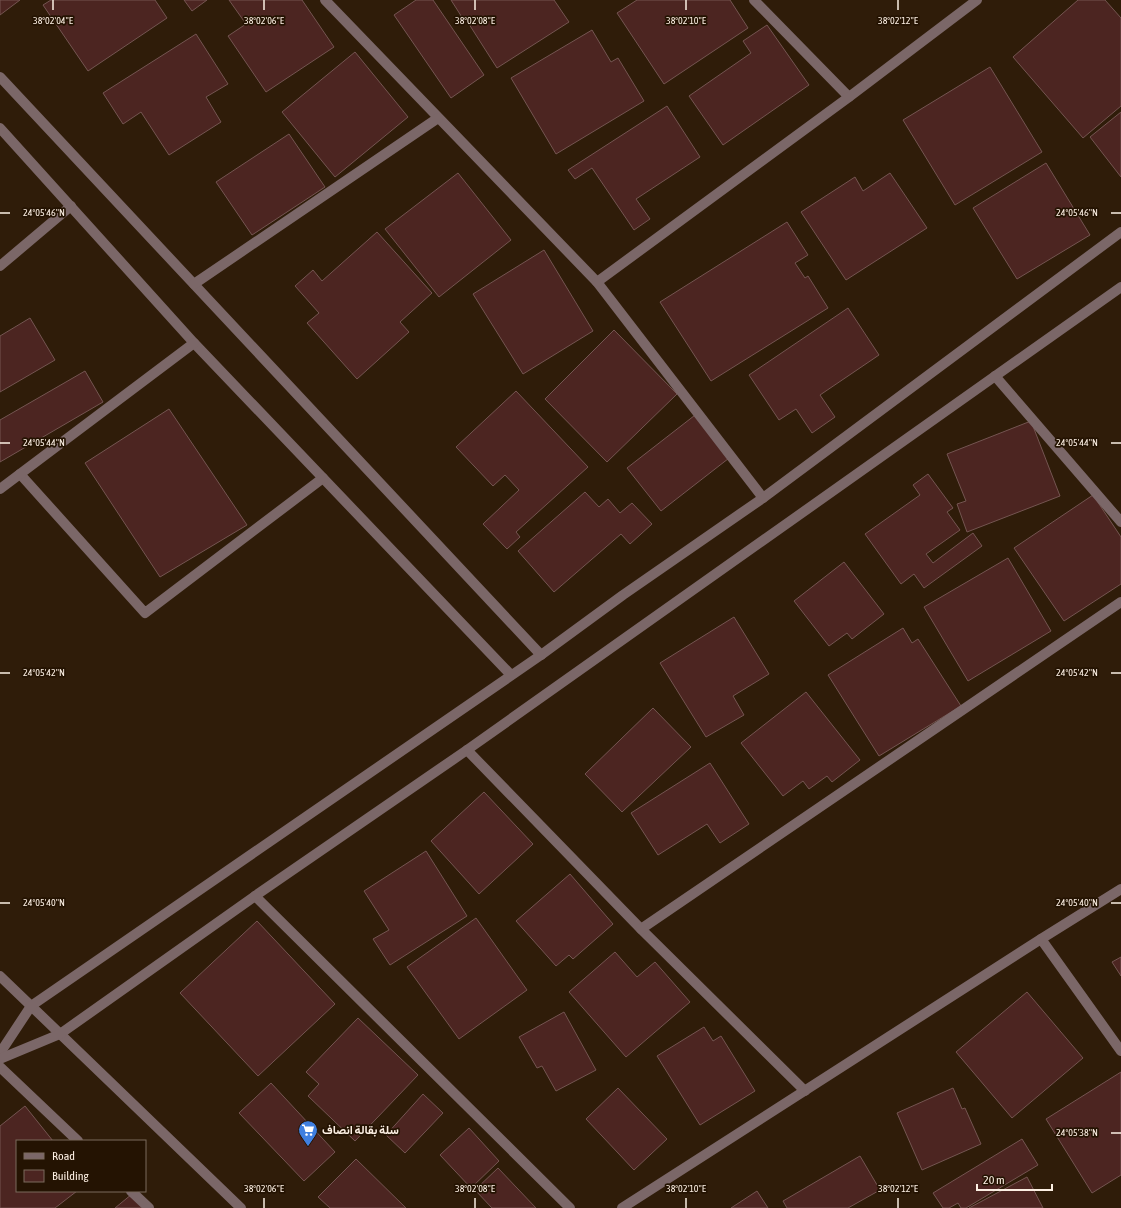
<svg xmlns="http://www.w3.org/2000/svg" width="1121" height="1208" font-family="'Asap Condensed',Vazirmatn,sans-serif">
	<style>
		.building { fill: #4c2521; stroke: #745551 }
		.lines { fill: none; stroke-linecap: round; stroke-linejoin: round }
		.minor { stroke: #7b6768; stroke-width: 10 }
		.ticks { fill: none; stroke: #fcefe3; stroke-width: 1.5 }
		.labels { text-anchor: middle; stroke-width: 3.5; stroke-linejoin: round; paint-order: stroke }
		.poi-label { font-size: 12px; font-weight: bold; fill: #fcefe3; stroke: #241302; text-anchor: start }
		.ticks-label { font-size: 10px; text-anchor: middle; fill: #fcefe3; stroke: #241302; stroke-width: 3.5; stroke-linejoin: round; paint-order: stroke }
	</style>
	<rect width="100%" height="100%" fill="#2f1c09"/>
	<g class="building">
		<path d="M0 0H20L0 15Z"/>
		<path d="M51 0H155L167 18 88 71 43 5Z"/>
		<path d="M184 0H207L192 11Z"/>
		<path d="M229 0H302L334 47 266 92 228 36 246 24Z"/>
		<path d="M416 0H433L484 75 451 98 394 15Z"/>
		<path d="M451 0H554L569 22 497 68 467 21 465 22Z"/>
		<path d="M637 0H730L748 28 664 84 617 13Z"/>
		<path d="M1078 0H1105L1121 18V106L1083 138 1013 57Z"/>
		<path d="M767 25 809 85 723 145 689 96 751 53 743 41Z"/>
		<path d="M592 30 611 62 618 58 644 101 556 154 511 78Z"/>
		<path d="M196 34 228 84 206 97 221 122 169 155 141 112 123 124 103 93Z"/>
		<path d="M355 52 408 117 335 177 282 112Z"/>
		<path d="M990 67 1042 152 955 205 903 120Z"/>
		<path d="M667 106 700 157 636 199 650 219 634 230 592 168 575 179 568 170Z"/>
		<path d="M1121 112V177L1090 137Z"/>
		<path d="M289 134 325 187 252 235 216 182Z"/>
		<path d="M1046 163 1090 235 1017 279 973 208Z"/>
		<path d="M458 173 511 240 439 297 385 229Z"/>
		<path d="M890 173 927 228 846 280 801 212 855 177 863 191Z"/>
		<path d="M787 222 808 255 795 263 805 278 808 276 828 308 711 381 660 302Z"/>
		<path d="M377 232 432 293 400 322 409 332 357 379 307 323 319 313 295 286 313 270 322 281Z"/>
		<path d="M544 250 593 331 523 374 473 294Z"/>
		<path d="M848 308 879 355 820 395 835 417 812 433 796 409 779 420 749 375Z"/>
		<path d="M30 318 55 360 0 392V336Z"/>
		<path d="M614 330 677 394 607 462 545 399Z"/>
		<path d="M85 371 103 402 0 462V420Z"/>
		<path d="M516 391 588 467 516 532 520 537 507 549 483 524 519 490 505 475 493 486 456 447Z"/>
		<path d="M169 409 247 525 160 577 85 463Z"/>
		<path d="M699 412 733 455 661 511 627 468Z"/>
		<path d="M1031 421 1060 496 967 532 957 504 966 501 947 454Z"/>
		<path d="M928 474 953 508 947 512 960 530 926 554 933 563 973 533 982 546 924 588 914 574 901 584 865 534 920 495 913 485Z"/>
		<path d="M585 492 599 507 608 499 620 513 632 503 652 524 630 544 621 534 554 592 518 551Z"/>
		<path d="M1093 495 1121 537V584L1064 621 1014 548Z"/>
		<path d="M1008 558 1051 631 968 681 924 607Z"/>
		<path d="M844 562 884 614 852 639 847 633 829 646 794 601Z"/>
		<path d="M734 617 769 674 733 696 744 715 706 737 660 663Z"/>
		<path d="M903 628 912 643 918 639 961 706 879 756 828 675Z"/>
		<path d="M806 692 860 760 832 782 827 776 809 789 803 781 783 796 741 743Z"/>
		<path d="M653 708 691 747 622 812 585 774Z"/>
		<path d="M710 763 749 824 720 843 707 824 658 855 631 813Z"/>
		<path d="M484 792 533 844 479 894 431 841Z"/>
		<path d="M426 851 467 916 390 965 373 939 389 930 364 891Z"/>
		<path d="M570 874 613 924 573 959 569 955 556 966 516 921Z"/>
		<path d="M476 918 527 990 459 1039 407 967Z"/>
		<path d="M257 921 335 1004 258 1076 180 993Z"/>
		<path d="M615 952 637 977 655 962 690 1002 626 1057 569 992Z"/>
		<path d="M1121 957V976L1112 962Z"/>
		<path d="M1027 992 1083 1058 1012 1118 956 1052Z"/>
		<path d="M564 1012 596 1070 556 1091 542 1066 537 1068 519 1037Z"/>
		<path d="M358 1018 418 1075 355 1141 308 1096 319 1084 306 1072Z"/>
		<path d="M704 1027 713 1041 721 1036 755 1091 700 1125 657 1056Z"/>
		<path d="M1121 1072V1175L1092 1193 1046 1119Z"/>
		<path d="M271 1083 335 1152 304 1181 239 1113Z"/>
		<path d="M618 1088 667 1139 634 1170 586 1119Z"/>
		<path d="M953 1088 962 1109 965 1108 981 1144 922 1170 897 1113Z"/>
		<path d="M423 1094 443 1113 405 1153 386 1135Z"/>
		<path d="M25 1106 53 1141H17V1191H77L55 1208H0V1126Z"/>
		<path d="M469 1128 499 1161 471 1188 440 1155Z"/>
		<path d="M1022 1139 1038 1165 966 1208H961L958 1203 949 1208H943L933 1193Z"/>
		<path d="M860 1156 880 1190 848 1208H787L783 1201Z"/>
		<path d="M356 1159 406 1208H330L318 1197Z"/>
		<path d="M498 1168 536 1208H492L475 1190Z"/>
		<path d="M1027 1177 1043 1208H969Z"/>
		<path d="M757 1191 768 1208H731Z"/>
		<path d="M132 1194 144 1208H115Z"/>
	</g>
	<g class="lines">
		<g class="minor">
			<path d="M325 0 597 282 763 498"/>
			<path d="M754 0 849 97"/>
			<path d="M0 77 541 655"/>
			<path d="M0 128 194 343 511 675"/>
			<path d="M0 266 71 206"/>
			<path d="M597 282 849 97 977 0"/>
			<path d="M194 284 438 118"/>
			<path d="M995 376 1121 522"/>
			<path d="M20 474 145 613 323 478"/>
			<path d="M0 489 194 343"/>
			<path d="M467 750 641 929 805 1091"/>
			<path d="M255 896 570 1208"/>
			<path d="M641 929 1121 602"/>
			<path d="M1041 939 1121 1051"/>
			<path d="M0 976 241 1208"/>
			<path d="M0 1053 31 1006 541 655 623 595 763 498 1121 232"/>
			<path d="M0 1059 60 1034 255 896 467 750 1121 287"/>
			<path d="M0 1067 78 1141"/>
			<path d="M131 1191 149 1208"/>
			<path d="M622 1208 1041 939 1121 889"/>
		</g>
	</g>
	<path class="ticks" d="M53 0V10M264 0V10M475 0V10M686 0V10M898 0V10M0 213H10M1111 213H1121M0 443H10M1111 443H1121M0 673H10M1111 673H1121M0 903H10M1111 903H1121M1111 1133H1121M264 1198V1208M475 1198V1208M686 1198V1208M898 1198V1208"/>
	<defs>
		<g id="supermarket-pin" transform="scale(1)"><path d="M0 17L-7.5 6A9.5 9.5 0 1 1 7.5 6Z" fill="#3f7fe0" stroke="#241302"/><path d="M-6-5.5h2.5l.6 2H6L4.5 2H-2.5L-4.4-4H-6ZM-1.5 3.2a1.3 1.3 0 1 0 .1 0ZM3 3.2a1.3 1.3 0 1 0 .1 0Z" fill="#fff"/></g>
	</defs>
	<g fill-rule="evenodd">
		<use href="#supermarket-pin" x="308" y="1130"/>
	</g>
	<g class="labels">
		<g class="poi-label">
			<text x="322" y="1134">سلة بقالة انصاف</text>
		</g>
	</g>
	<g class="ticks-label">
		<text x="53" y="24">38°02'04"E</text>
		<text x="264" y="24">38°02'06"E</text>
		<text x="475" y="24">38°02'08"E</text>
		<text x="686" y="24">38°02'10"E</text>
		<text x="898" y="24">38°02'12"E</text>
		<text x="44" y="216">24°05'46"N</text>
		<text x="1077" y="216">24°05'46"N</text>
		<text x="44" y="446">24°05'44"N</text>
		<text x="1077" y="446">24°05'44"N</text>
		<text x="44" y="676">24°05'42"N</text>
		<text x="1077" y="676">24°05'42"N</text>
		<text x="44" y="906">24°05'40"N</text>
		<text x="1077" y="906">24°05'40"N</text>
		<text x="1077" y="1136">24°05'38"N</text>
		<text x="264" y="1192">38°02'06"E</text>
		<text x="475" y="1192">38°02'08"E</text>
		<text x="686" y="1192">38°02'10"E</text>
		<text x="898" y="1192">38°02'12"E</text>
	</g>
	<rect x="16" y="1140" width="130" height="52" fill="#241302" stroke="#7a6b5c"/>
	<rect x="24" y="1153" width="20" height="6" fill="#7b6768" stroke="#7a6b5c"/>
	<text x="52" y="1160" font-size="12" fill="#fcefe3">Road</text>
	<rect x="24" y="1170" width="20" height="12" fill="#4c2521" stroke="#7a6b5c"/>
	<text x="52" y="1180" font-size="12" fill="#fcefe3">Building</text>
	<path d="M977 1184v6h75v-6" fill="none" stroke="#fcefe3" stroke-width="2"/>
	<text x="983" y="1184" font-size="12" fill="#fcefe3" stroke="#241302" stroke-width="3" paint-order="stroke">20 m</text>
</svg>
